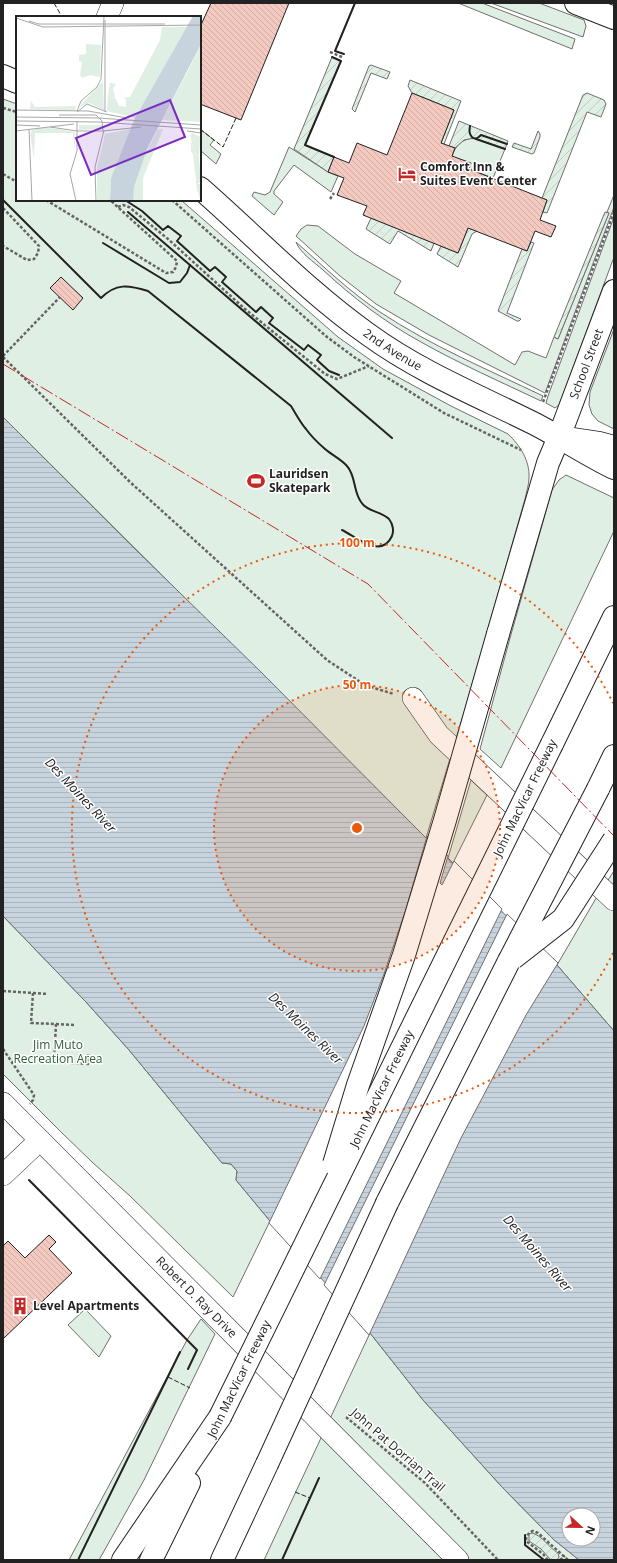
<svg xmlns="http://www.w3.org/2000/svg" width="617" height="1563" font-family="'Open Sans',sans-serif">
	<style>
		.green { fill: #e0efe3; stroke: #6f6f6f }
		.garden { fill: url(#garden-furrows); stroke: #6f6f6f }
		.water { fill: url(#water-rules); stroke: #6f6f6f; fill-rule: evenodd }
		.pier { fill: #fff; stroke: #6f6f6f }
		.building { fill: url(#building-back-hatch); stroke: #222 }
		.lines { fill: none; stroke-linecap: round; stroke-linejoin: round }
		.minor-casing { stroke: #222; stroke-width: 22 }
		.major-casing { stroke: #222; stroke-width: 24 }
		.highway-casing { stroke: #222; stroke-width: 24 }
		.path { stroke: #646464; stroke-width: 2.5; stroke-dasharray: 3 2; stroke-linecap: butt }
		.minor { stroke: #fff; stroke-width: 21 }
		.major { stroke: #fff; stroke-width: 22 }
		.highway { stroke: #fff; stroke-width: 22 }
		.highway-bridge-casing { stroke: #222; stroke-width: 24; stroke-linecap: butt }
		.highway-bridge { stroke: #fff; stroke-width: 22 }
		.fence { stroke: #222; stroke-width: 1; stroke-dasharray: 5 2; stroke-linecap: butt }
		.wall { stroke: #222; stroke-width: 2 }
		.power { stroke: #c62828; stroke-width: 1; stroke-dasharray: 14 3 2 3; stroke-linecap: butt }
		.ring { fill: none; stroke: #e8590c; stroke-width: 2; stroke-dasharray: 2 4 }
		.labels { text-anchor: middle; stroke-width: 3; stroke-linejoin: round; paint-order: stroke }
		.poi-label { font-size: 12px; font-weight: bold; fill: #222; stroke: #fff; text-anchor: start }
		.street-label { font-size: 12px; fill: #222; stroke: #fff }
		.park-label { font-size: 12px; fill: #2f5e38; stroke: #fff }
		.water-label { font-size: 13px; font-style: italic; fill: #222; stroke: #fff }
		.inset-road { fill: none; stroke: #a7a7a7; stroke-width: 1 }
		.view { fill: #7b2cbf; fill-opacity: 0.15; stroke: #7b2cbf; stroke-width: 2 }
		.inset-edge { fill: none; stroke: #222; stroke-width: 2 }
		.centre { fill: #e8590c; stroke: #fff; stroke-width: 2 }
		.ring-label { font-size: 12px; text-anchor: middle; font-weight: bold; fill: #e8590c; stroke: #fff; stroke-width: 3; stroke-linejoin: round; paint-order: stroke }
	</style>
	<defs>
		<pattern id="garden-furrows" width="10" height="10" patternUnits="userSpaceOnUse"><rect width="10" height="10" fill="#e0efe3"/><path d="M-1 1l2-2M0 10L10 0M9 11l2-2" fill="none" stroke="#c0cdc2"/></pattern>
		<pattern id="water-rules" width="6" height="5" patternUnits="userSpaceOnUse"><rect width="6" height="5" fill="#c7d3dd"/><path d="M0 2.5h6" fill="none" stroke="#abb5bd"/></pattern>
		<pattern id="building-back-hatch" width="6" height="6" patternUnits="userSpaceOnUse"><rect width="6" height="6" fill="#f3c9c0"/><path d="M-1 5l2 2M0 0l6 6M5-1l2 2" fill="none" stroke="#d0aca5"/></pattern>
	</defs>
	<rect width="100%" height="100%" fill="#fff"/>
	<g class="green">
		<path d="M458 3H482L575 39 572 49Z"/>
		<path d="M491 3H539L584 20 586 26 583 37Z"/>
		<path d="M3 99 17 104V200H181L338 337 383 369 451 406 508 434C520 445 530 461 529 478 529 485 526 493 525 499L465 709 426 838C285 698 144 557 3 417Z"/>
		<path d="M200 129 214 140 210 145 221 154 216 164 200 150Z"/>
		<path d="M474 138 505 149 493 178 469 169 452 156C456 145 462 139 474 138Z"/>
		<path d="M289 147 328 172 338 176 331 192 294 165 274 191V194L283 202 274 215 252 196 254 192 265 195 270 192Z"/>
		<path d="M614 195V207L545 393 429 335 376 304 340 276 296 236 301 229 307 225 318 226 355 254 401 281 394 293 515 365 522 352 528 351 546 358 554 337 558 339 609 213 607 212Z"/>
		<path d="M614 217V257L559 405 555 408 546 403 548 396Z"/>
		<path d="M296 242C323 266 350 292 380 312 431 346 489 370 543 396L541 401C501 382 460 364 421 342 386 323 352 297 323 270 314 262 300 253 296 242Z"/>
		<path d="M614 329V429L598 421 592 414 589 405 590 392Z"/>
		<path d="M566 475 614 498V531L501 768 480 749 510 638 552 490 559 480Z"/>
		<path d="M471 780 487 795 453 863 448 858Z"/>
		<path d="M614 871V1031L557 965 595 900Z"/>
		<path d="M3 916 86 1002 129 1050 222 1163 231 1164 237 1171 236 1180 270 1221 233 1297 130 1196 92 1162 61 1132 3 1074Z"/>
		<path d="M85 1309 111 1336 99 1357 68 1325Z"/>
		<path d="M201 1319 215 1334 144 1480 99 1560H69L187 1340Z"/>
		<path d="M370 1333 423 1400 502 1487 553 1539 579 1560H264Z"/>
	</g>
	<g class="garden">
		<path d="M332 57 341 61 305 145 334 157 328 172 294 149Z"/>
		<path d="M371 65 390 72 387 79 371 73 355 112 352 109 369 66Z"/>
		<path d="M410 80 461 101 444 144 441 143 454 110 412 93 408 86Z"/>
		<path d="M587 93 604 100 606 104 601 117 587 112 547 213 543 212 547 200 542 198 583 95Z"/>
		<path d="M459 121 508 141 505 149 474 138 464 140 455 148 449 146Z"/>
		<path d="M538 131 540 134V137L534 153 532 154 512 147 514 143 531 149Z"/>
		<path d="M605 212 609 213 558 339 554 337Z"/>
		<path d="M371 218 434 243 431 251 398 231 390 244 366 229Z"/>
		<path d="M468 228 477 231 472 234 458 267 437 254 441 246 458 253Z"/>
		<path d="M531 242 534 243 507 313 521 319 519 321H517L498 311 522 249 527 251Z"/>
		<path d="M532 1533C543 1536 548 1547 558 1553L559 1557 557 1560H551L541 1549 529 1541V1534Z"/>
	</g>
	<path class="water" d="M3 417 136 550 261 672 426 838 557 965 614 1031V1560H579L553 1539 502 1487 423 1400 370 1333 270 1221 236 1180 237 1171 231 1164 222 1163 129 1050 86 1002 3 916ZM569 1515H593V1539H569Z"/>
	<g class="pier">
		<path d="M427 836 448 856 440 883 442 885 454 861 502 909 320 1279 269 1223 364 1026 384 974 406 909Z"/>
		<path d="M507 914 558 963 526 1015 461 1138 369 1335 324 1285Z"/>
	</g>
	<g class="building">
		<path d="M211 3H289L241 120 200 104V27Z"/>
		<path d="M412 93 454 110 441 143 455 148 452 156 471 163 469 169 547 200 540 220 556 226 551 237 535 231 527 251 468 228 458 253 363 215 367 206 337 195 344 178 328 172 334 157 349 163 357 143 387 155Z"/>
		<path d="M61 277 83 298 73 310 50 288Z"/>
		<path d="M49 1235 56 1242 49 1249 72 1273 3 1339V1246L8 1241 25 1258Z"/>
	</g>
	<g class="lines">
		<g class="minor-casing">
			<g id="minor">
				<path d="M107 17 113 3"/>
				<path d="M413 698 439 735 614 900"/>
				<path id="s1" d="M3 1103 458 1560"/>
				<path d="M3 1175 40 1140"/>
			</g>
		</g>
		<g class="major-casing">
			<g id="major">
				<path d="M576 3 614 18"/>
				<path d="M3 76 17 82"/>
				<path id="s2" d="M200 188C256 237 308 292 369 335 420 372 479 396 535 424 562 438 587 455 614 468"/>
				<path id="s3" d="M559 437 614 291"/>
			</g>
		</g>
		<g class="highway-casing">
			<g id="highway">
				<path d="M498 634 548 463 559 437 599 443 614 447"/>
				<path d="M552 744 614 617"/>
				<path d="M598 789 614 756"/>
				<path d="M387 1203 509 961"/>
				<path d="M123 1560 220 1417"/>
				<path d="M151 1560 189 1483"/>
				<path d="M222 1560 267 1464"/>
			</g>
		</g>
		<g class="path">
			<path d="M330 52 342 57"/>
			<path d="M3 108 17 112"/>
			<path d="M3 174 17 182"/>
			<path d="M330 199 334 193"/>
			<path d="M46 200 166 273 173 272 176 267 177 261 110 200"/>
			<path d="M172 200 327 337 354 357 444 413 521 450"/>
			<path d="M118 207 123 205 129 207 168 239 245 309 325 374 337 379 369 366"/>
			<path d="M3 208 39 246 38 253 34 259 27 260 3 246"/>
			<path d="M3 356 60 297"/>
			<path d="M3 357 130 482 327 660 362 683 374 688 394 694"/>
			<path d="M543 402 614 212"/>
			<path d="M3 991 33 993 31 1023 56 1024 54 1062 88 1064V1054"/>
			<path d="M33 993 48 994"/>
			<path d="M56 1024 74 1025"/>
			<path d="M3 1049 34 1095 33 1100 30 1104"/>
			<path d="M346 1417 425 1483 498 1560"/>
			<path d="M548 1560 543 1554 526 1541C526 1536 528 1533 533 1531L538 1533 568 1560"/>
			<path d="M560 1560 565 1556"/>
		</g>
		<use href="#minor" class="minor"/>
		<use href="#major" class="major"/>
		<use href="#highway" class="highway"/>
		<g class="highway-bridge-casing">
			<g id="highway-bridge">
				<path d="M513 958 563 919 614 840"/>
				<path d="M509 961 598 789"/>
				<path d="M334 1164 358 1085 404 955 445 820 498 634"/>
				<path id="s4" d="M220 1417 552 744"/>
				<path d="M267 1464 387 1203"/>
			</g>
		</g>
		<use href="#highway-bridge" class="highway-bridge"/>
		<g class="fence">
			<path d="M54 3 62 17"/>
			<path d="M200 129 223 147 236 118"/>
			<path d="M168 1377 190 1388"/>
			<path d="M295 1492 310 1498"/>
		</g>
		<g class="wall">
			<path d="M344 54 335 51 355 3"/>
			<path d="M332 57 341 61 305 145 334 157"/>
			<path d="M470 126C468 134 473 144 481 135L507 144"/>
			<path d="M476 139 505 149"/>
			<path d="M3 200 101 298C116 283 128 285 148 291L291 406C296 414 300 422 306 429 311 436 318 443 325 449 332 455 341 459 347 466 356 476 353 491 361 502 367 512 381 511 389 519 393 524 394 531 392 536 381 560 355 536 342 530"/>
			<path d="M125 200 142 211 163 230 168 226 181 236 177 241 210 271 215 267 226 277 222 282 256 312 261 307 273 318 269 323 304 350 308 345 321 355 317 360 329 371 339 375"/>
			<path d="M128 212 392 438"/>
			<path d="M103 243 169 283 180 282 187 273 190 265"/>
			<path d="M29 1180 197 1350 188 1369"/>
			<path d="M525 1535V1545L544 1560"/>
			<path d="M78 1560 180 1352"/>
			<path d="M282 1560 319 1478"/>
		</g>
		<path class="power" d="M3 364 368 584 614 836"/>
	</g>
	<circle cx="357" cy="828" r="143" fill="#e8590c" fill-opacity=".12"/>
	<g class="ring">
		<circle cx="357" cy="828" r="143"/>
		<path d="M613 953A285 285 0 1 1 613 703"/>
	</g>
	<defs>
		<g id="hotel-bare" transform="scale(1.38)"><path d="M-6-4.5h1.5V1H6V5H4.5V3h-9V5H-6ZM-4 0a1.8 1.8 0 1 1 3.6 0ZM.5 0V-2.5h3Q6-2.5 6 0Z" fill="#c62828" stroke="#fff" stroke-width="2.5" paint-order="stroke"/></g>
		<g id="stadium-bare" transform="scale(1.38)"><path d="M0-5a6.5 5 0 1 0 0 10a6.5 5 0 1 0 0-10ZM-3.5-1.8h7v3.6h-7Z" fill="#c62828" stroke="#fff" stroke-width="2.5" paint-order="stroke"/></g>
		<g id="building-bare" transform="scale(1.38)"><path d="M-4-6H4V6H1V3H-1V6H-4ZM-2.5-4.3h1.7v1.8h-1.7ZM.8-4.3h1.7v1.8H.8ZM-2.5-1h1.7V.8h-1.7ZM.8-1h1.7V.8H.8Z" fill="#c62828" stroke="#fff" stroke-width="2.5" paint-order="stroke"/></g>
	</defs>
	<g fill-rule="evenodd">
		<use href="#hotel-bare" x="407" y="174"/>
		<use href="#stadium-bare" x="256" y="481"/>
		<use href="#building-bare" x="20" y="1306"/>
	</g>
	<g class="labels">
		<g class="poi-label">
			<text x="420" y="171">Comfort Inn &amp;<tspan x="420" dy="14">Suites Event Center</tspan></text>
			<text x="269" y="478">Lauridsen<tspan x="269" dy="14">Skatepark</tspan></text>
			<text x="33" y="1310">Level Apartments</text>
		</g>
		<g class="street-label">
			<text dy="4" stroke="none"><textPath href="#s2" startOffset="252">2nd Avenue</textPath></text>
			<text dy="4" stroke="none"><textPath href="#s3" startOffset="78">School Street</textPath></text>
			<text transform="translate(525 798) rotate(-64)" y="4">John MacVicar Freeway</text>
			<text dy="4" stroke="none"><textPath href="#s4" startOffset="366">John MacVicar Freeway</textPath></text>
			<text dy="4" stroke="none"><textPath href="#s1" startOffset="274">Robert D. Ray Drive</textPath></text>
			<text transform="translate(239 1379) rotate(-64)" y="4">John MacVicar Freeway</text>
			<text transform="translate(398 1450) rotate(41)" y="4">John Pat Dorrian Trail</text>
		</g>
		<g class="park-label">
			<text x="58" y="1049">Jim Muto<tspan x="58" dy="14">Recreation Area</tspan></text>
		</g>
		<g class="water-label">
			<text transform="translate(81 795) rotate(47)" y="5">Des Moines River</text>
			<text transform="translate(306 1028) rotate(44)" y="5">Des Moines River</text>
			<text transform="translate(538 1253) rotate(49)" y="5">Des Moines River</text>
		</g>
	</g>
	<g transform="translate(16 16)">
		<rect width="185" height="185" fill="#fff"/>
		<path d="M146 11H171L119 102 91 95 92 79 100 83 103 90 110 91V83L106 82 114 81 144 24ZM70 28 85 29 84 61 74 59 66 62 64 59 66 46 63 45V39L70 38ZM185 28V106L146 104 172 55ZM87 65 88 94 73 87 63 91ZM15 85 19 91 60 90 59 94 14 93ZM63 109H86V113L63 114ZM28 111 59 116V135L57 117H19L18 143 14 118 16 114ZM115 113 95 162 94 185H81V152L89 118ZM142 113H147L127 162V184L116 185 118 171 127 143ZM175 125 179 138 183 141 185 166 181 168H185V185L181 174 177 138 175 136Z" fill="#e0efe3"/>
		<path d="M94 67 100 68 97 72 99 82 92 79ZM177 117 184 121 183 141 178 136 174 119Z" fill="#e0efe3"/>
		<path d="M181 56 180 59 185 62V67L181 61 177 64V69L185 68V72L177 71 176 76 175 80 173 70 176 71 174 69Z" fill="#e0efe3"/>
		<path d="M177 0H185V28L131 133 118 171 117 185H94L95 162 119 102Z" fill="#c7d3dd"/>
		<path class="inset-road" d="M0 2 27 11 185 9M13 5 23 8H149M0 94 72 95 111 102M61 95 65 85 81 71 85 63 88 0M61 96 71 88 91 96M89 96V4M43 99H80L86 105 87 115 125 111M0 101 82 102 185 109M0 105 83 106 185 113M0 109 24 110M34 111 61 115M13 113 16 185M0 115 58 108M61 115H87M171 115 185 117M60 185 54 158 61 135V105M80 185 79 151 88 114"/>
		<path class="view" d="M154 84 169 121 75 159 60 122Z"/>
		<rect width="185" height="185" class="inset-edge"/>
	</g>
	<circle cx="357" cy="828" r="6" class="centre"/>
	<g class="ring-label">
		<text x="357" y="547">100 m</text>
		<text x="357" y="689">50 m</text>
	</g>
	<rect width="617" height="1563" fill="none" stroke="#222222" stroke-width="8"/>
	<g transform="translate(581 1527) rotate(112)"><circle r="19" fill="#ffffff" stroke="#a7a7a7"/>
	<path d="M0-3L7 15L0 10L-7 15Z" fill="#c62828"/>
	<text y="-6" font-size="11" font-weight="bold" text-anchor="middle" fill="#222222">N</text>
	</g>
</svg>
